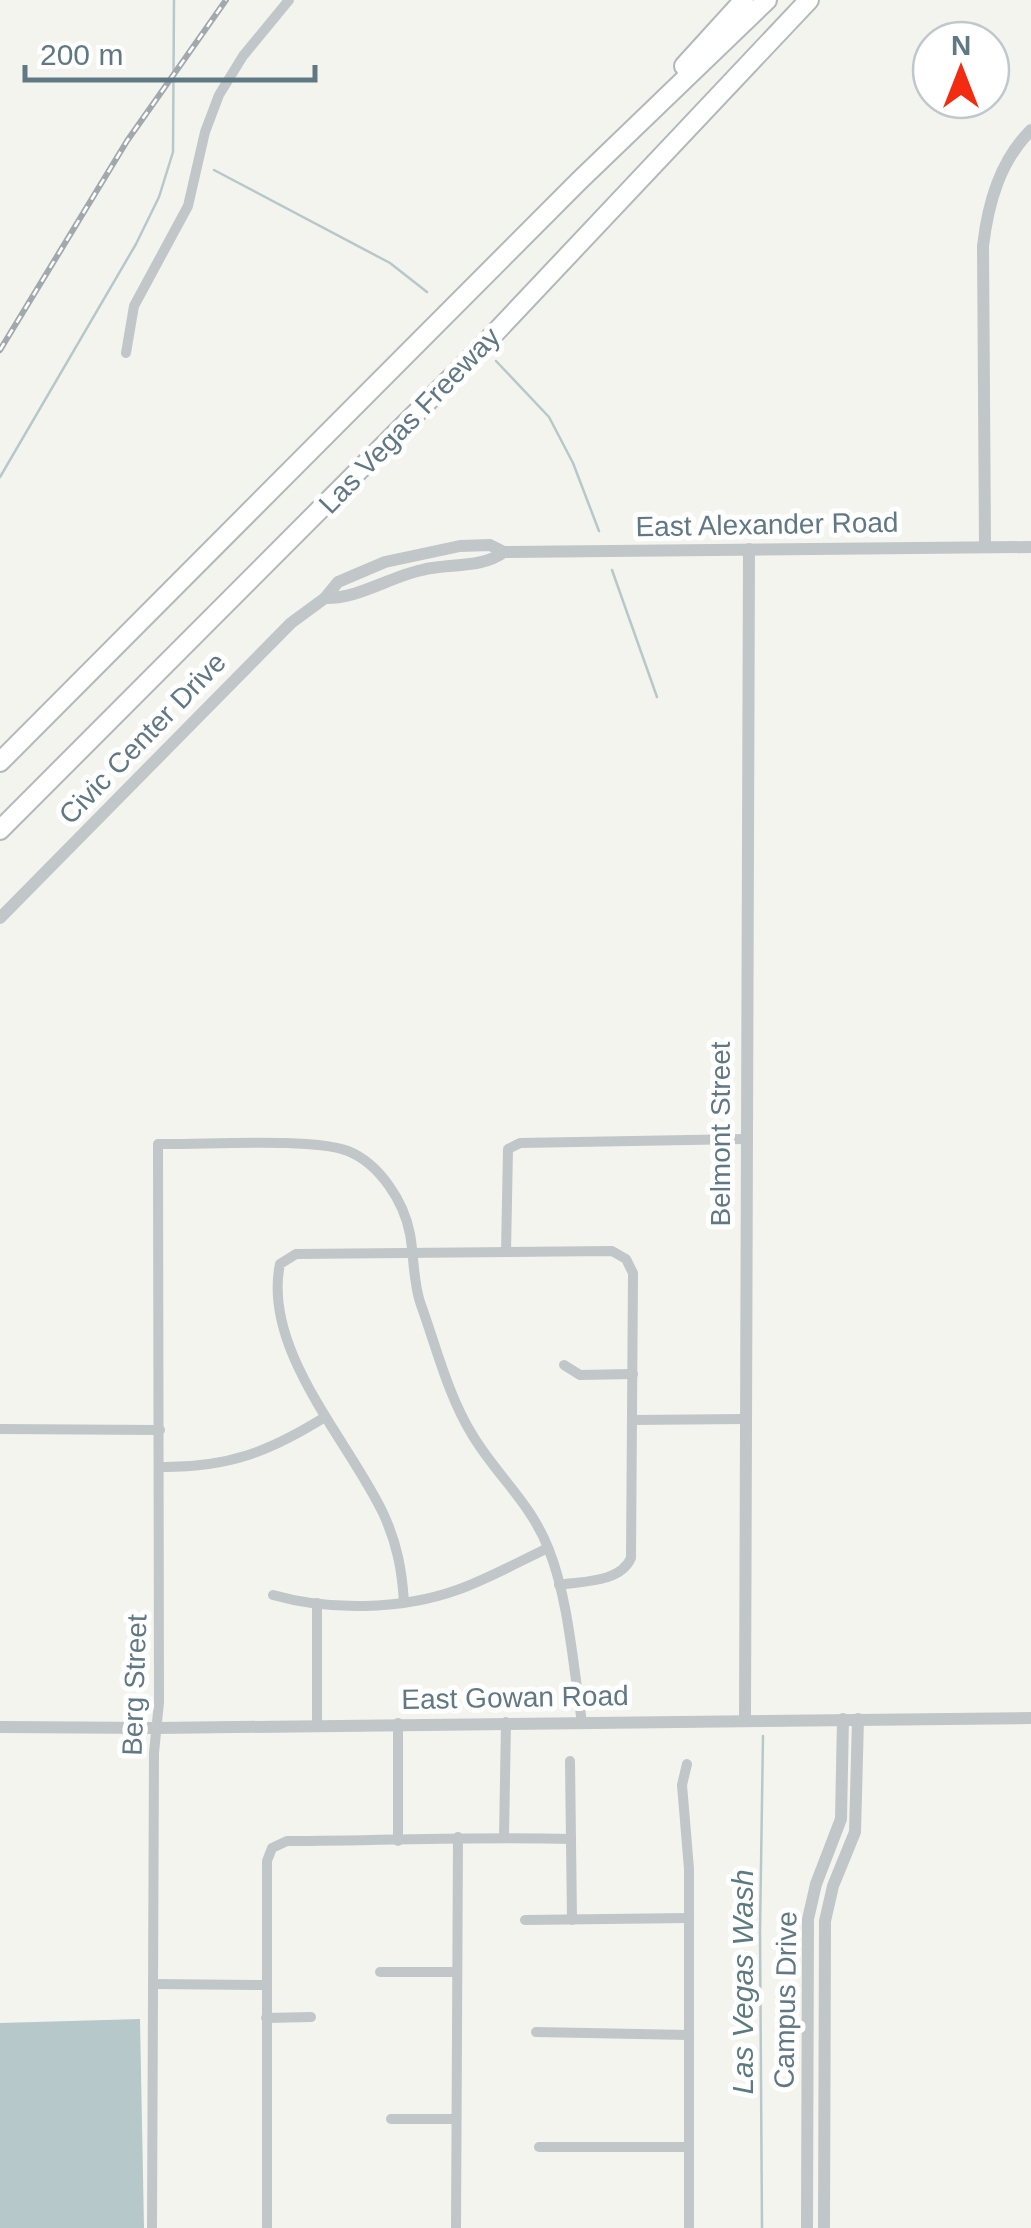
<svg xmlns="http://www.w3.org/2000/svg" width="1031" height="2228" font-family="Helvetica,sans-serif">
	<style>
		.water { fill: #b7c8ca }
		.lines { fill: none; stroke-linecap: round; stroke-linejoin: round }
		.stream { stroke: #b7c8ca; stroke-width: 2.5 }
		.motorway-casing { stroke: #b3b8ba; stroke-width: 22 }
		.minor { stroke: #c1c6c8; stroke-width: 10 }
		.tertiary { stroke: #c1c6c8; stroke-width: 12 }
		.motorway { stroke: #fff; stroke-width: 18 }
		.rail-casing { stroke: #a1a9ad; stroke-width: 6 }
		.rail { stroke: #fff; stroke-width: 2.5; stroke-dasharray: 8; stroke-linecap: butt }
		.labels { text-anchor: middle; stroke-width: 10; stroke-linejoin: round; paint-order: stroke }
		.street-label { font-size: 28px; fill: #607883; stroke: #fff }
		.water-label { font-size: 30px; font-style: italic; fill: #5b7b81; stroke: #fff }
	</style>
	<rect width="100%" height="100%" fill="#f4f4ef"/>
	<path class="water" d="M140 2019 144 2228H0V2023Z"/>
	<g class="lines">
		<g class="stream">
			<path d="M214 170 390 263 427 292"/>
			<path d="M496 361 549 417 573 463 599 531"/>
			<path d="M0 477 136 244 159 197 173 152 174 0"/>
			<path d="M612 570 657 697"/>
			<path d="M762 2228 760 1931 763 1736"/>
		</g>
		<g class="motorway-casing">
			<g id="motorway">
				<path d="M684 66 744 0"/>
				<path d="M0 762 579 181 767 0"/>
				<path d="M0 830 477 352 809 0"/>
			</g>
		</g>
		<g class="minor">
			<path d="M126 353 134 306 188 206 205 132 219 95 243 56 289 0"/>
			<path d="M506 1252 508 1149 520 1143 745 1139"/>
			<path d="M564 1365 580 1375 633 1374"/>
			<path d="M633 1420 744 1419"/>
			<path d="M0 1429 160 1430"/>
			<path d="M160 1467C227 1468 269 1452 325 1417"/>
			<path d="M273 1595C329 1611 401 1610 457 1590 488 1579 518 1562 548 1548"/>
			<path d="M404 1602C402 1570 397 1543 383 1513 349 1441 262 1350 280 1264L296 1254 612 1251 626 1259 633 1273 631 1558C620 1583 582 1581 559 1585"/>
			<path d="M317 1603V1724"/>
			<path d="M398 1723V1841"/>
			<path d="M570 1761 572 1920"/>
			<path d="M687 1764 682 1785 689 1869V2228"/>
			<path d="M504 1837 506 1722"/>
			<path d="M525 1920 689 1918"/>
			<path d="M380 1972H457"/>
			<path d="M153 1984 266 1985"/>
			<path d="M266 2018 311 2017"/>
			<path d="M536 2032 689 2035"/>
			<path d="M391 2119H455"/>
			<path d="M539 2147H689"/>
			<path d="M152 2228 154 1753 159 1702 158 1144C202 1145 312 1137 348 1151 380 1164 404 1202 410 1234 414 1256 413 1280 420 1302 436 1346 448 1396 473 1436 498 1477 531 1503 549 1550 569 1601 573 1667 582 1722"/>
			<path d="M267 2228V1861L272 1848 287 1841C382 1841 476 1836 571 1839"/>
			<path d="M456 2228 458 1837"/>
		</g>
		<g class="tertiary">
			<path d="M985 547 983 246C988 203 1000 161 1031 130"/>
			<path d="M325 598C358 599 389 577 422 570 449 563 481 569 504 552"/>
			<path d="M0 918 291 623 325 598 338 582 385 562 460 546 490 545 504 552 1031 547"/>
			<path d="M745 1719 749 549"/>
			<path d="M0 1727 156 1728 1031 1718"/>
			<path d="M807 2228 808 1919 816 1884 841 1819 843 1719"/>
			<path d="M824 2228 825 1921 833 1886 855 1832 858 1719"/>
		</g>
		<use href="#motorway" class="motorway"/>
		<g class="rail-casing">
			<path id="rail" d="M0 350 127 141 226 0"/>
		</g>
		<use href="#rail" class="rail"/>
	</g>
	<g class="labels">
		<g class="street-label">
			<text transform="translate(409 420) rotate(-46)" y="10">Las Vegas Freeway</text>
			<text transform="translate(767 524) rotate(-1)" y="10">East Alexander Road</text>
			<text transform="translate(142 738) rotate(-46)" y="10">Civic Center Drive</text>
			<text transform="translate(720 1134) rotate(-90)" y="10">Belmont Street</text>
			<text transform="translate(134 1685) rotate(-88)" y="10">Berg Street</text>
			<text transform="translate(515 1697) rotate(-1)" y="10">East Gowan Road</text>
			<text transform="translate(785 2000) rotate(-89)" y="10">Campus Drive</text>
		</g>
		<g class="water-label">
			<text transform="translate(743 1982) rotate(-90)" y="10">Las Vegas Wash</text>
		</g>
	</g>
	<g transform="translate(961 70)"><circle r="48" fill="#ffffff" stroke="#bfc9cd" stroke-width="2.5"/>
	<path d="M0-8L18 38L0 25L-18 38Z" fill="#f32b11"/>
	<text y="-15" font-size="28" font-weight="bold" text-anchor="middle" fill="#607883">N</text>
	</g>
	<path d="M25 65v15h290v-15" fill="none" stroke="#607883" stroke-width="5"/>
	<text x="40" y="65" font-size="30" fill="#607883" stroke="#ffffff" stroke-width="8" paint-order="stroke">200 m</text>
</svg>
